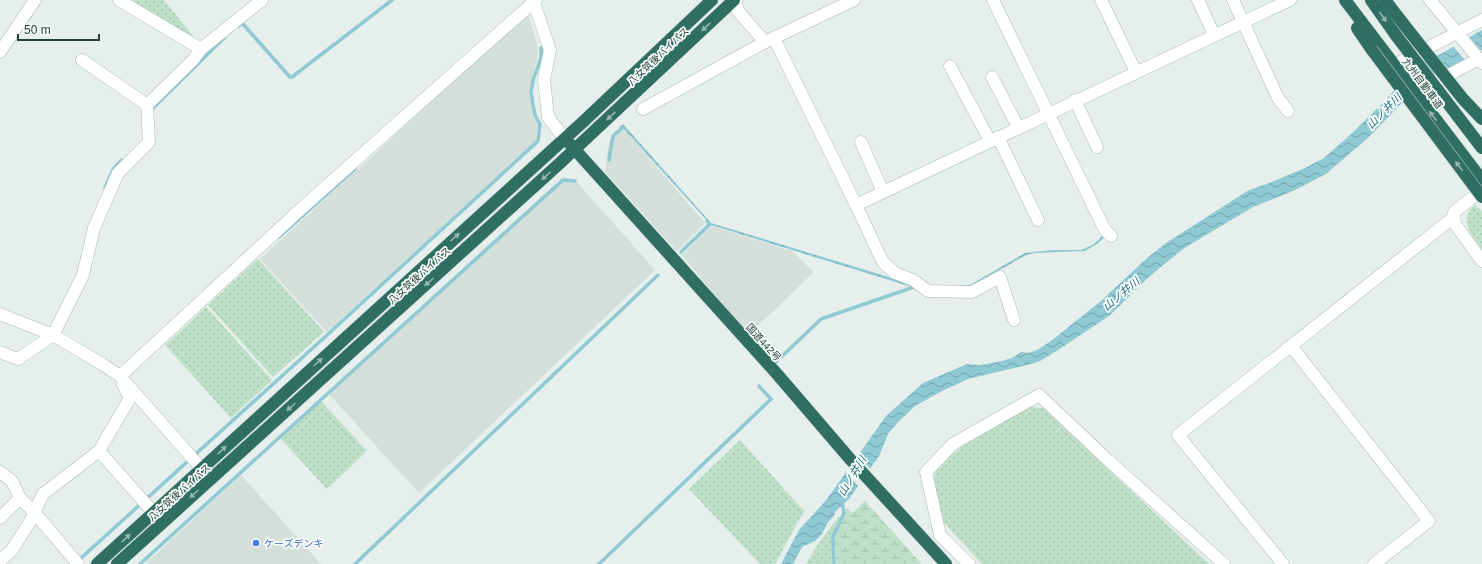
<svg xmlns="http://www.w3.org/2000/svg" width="1482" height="564" font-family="Helvetica,'Noto Sans JP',sans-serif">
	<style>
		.built { fill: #d4dfda }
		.grass { fill: url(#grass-dots) }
		.wetland { fill: url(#wetland-marsh) }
		.water { fill: url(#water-waves) }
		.pier { fill: #e6efeb }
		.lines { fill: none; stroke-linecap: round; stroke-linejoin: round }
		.stream { stroke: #8ec9d4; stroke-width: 3.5 }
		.minor-casing { stroke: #a8b8b2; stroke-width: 13 }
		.highway-casing { stroke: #c2cac8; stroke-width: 13 }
		.minor { stroke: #fff; stroke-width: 12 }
		.highway { stroke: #2f6f62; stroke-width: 12 }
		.highway-bridge-casing { stroke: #c2cac8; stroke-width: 13; stroke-linecap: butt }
		.highway-bridge { stroke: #2f6f62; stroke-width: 12 }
		.oneway { fill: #93b5ae }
		.shop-dot { fill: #3f7fe0; stroke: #f7fbf9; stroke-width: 1.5 }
		.labels { text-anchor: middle; stroke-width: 3.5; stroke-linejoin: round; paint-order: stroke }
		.street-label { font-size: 10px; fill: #24423a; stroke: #f7fbf9 }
		.shop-label { font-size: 10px; fill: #366cbe; stroke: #f7fbf9; text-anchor: start }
		.water-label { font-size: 11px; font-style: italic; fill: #1c6f80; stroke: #f7fbf9 }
	</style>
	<defs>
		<pattern id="grass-dots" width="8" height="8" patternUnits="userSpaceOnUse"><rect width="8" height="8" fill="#bfe0c8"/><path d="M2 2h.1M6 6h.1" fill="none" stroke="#a4c1ad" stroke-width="1.8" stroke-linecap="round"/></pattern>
		<pattern id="wetland-marsh" width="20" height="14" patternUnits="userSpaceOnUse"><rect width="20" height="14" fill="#bfe0c8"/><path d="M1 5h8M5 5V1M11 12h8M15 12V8" fill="none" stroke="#a4c1ad"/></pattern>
		<pattern id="water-waves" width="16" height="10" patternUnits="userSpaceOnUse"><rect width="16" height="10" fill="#8ec9d4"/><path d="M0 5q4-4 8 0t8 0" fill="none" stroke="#74a5ad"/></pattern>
	</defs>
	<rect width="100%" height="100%" fill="#e6efeb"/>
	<g class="built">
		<path d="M528 13 537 43 538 56 530 87 532 110 538 125 536 141 327 332 260 259Z"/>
		<path d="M622 127 705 223 677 251 605 172 609 141Z"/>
		<path d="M562 178 574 179 655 270 419 493 327 392Z"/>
		<path d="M711 226 792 251 814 272 748 335 682 255Z"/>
		<path d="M241 475 321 564H145Z"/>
	</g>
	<g class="grass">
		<path d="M133 0H164L201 46 129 3Z"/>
		<path d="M1475 205 1482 211V250C1473 238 1457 217 1475 205Z"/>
		<path d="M258 259 324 332 273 377 208 305Z"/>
		<path d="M206 307 272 380 231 418 165 345Z"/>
		<path d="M321 401 367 451 327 489 280 438Z"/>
		<path d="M1030 407 1043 408 1209 564H982L944 523 934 481 936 468 966 443Z"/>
		<path d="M740 440 804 511 775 564H760L689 489Z"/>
		<path d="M839 516 840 519 832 536V564H806L820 541Z"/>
	</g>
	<path class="wetland" d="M865 501 921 563 920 564H836L835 537 847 508 853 513Z"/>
	<g class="water">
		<path d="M1482 30V50L1448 68 1437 72 1421 83 1369 137 1326 174 1293 191 1253 207 1201 238 1183 249 1150 276 1109 316 1058 350 1040 361 1031 364 968 379 942 391 915 406 898 422 888 434 879 456 849 499 835 512 834 516 828 522 822 534 815 541 802 547 793 564H781L799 530 827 499 886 416 923 383 967 364 980 365 1002 361 1012 358 1021 352 1028 353 1037 350 1051 341 1101 301 1146 259 1166 243 1249 190 1267 184 1307 167 1324 158 1349 136 1384 102 1410 72 1423 61 1441 54Z"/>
		<path d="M623 124 711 223 915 285V288L711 225 623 128 620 130 619 128Z"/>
		<path d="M1102 236 1104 238 1097 244 1085 251 1034 253 1024 256 970 287H961V285H970L1025 253 1052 250H1081L1094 244Z"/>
	</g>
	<g class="pier">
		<path d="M1468 36 1482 52 1466 61 1452 45Z"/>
		<path d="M857 454 871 470 859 487 845 471Z"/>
	</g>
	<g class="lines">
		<g class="stream">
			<path d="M239 26 242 23 290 77H292L392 0"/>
			<path d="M152 110V109L225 37"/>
			<path d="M609 160 613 136 622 128"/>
			<path d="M105 188 114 168 122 160"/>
			<path d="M279 237 355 169"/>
			<path d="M681 252 710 224 707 221"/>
			<path d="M776 362 821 319 914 287"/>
			<path d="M80 559 326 336 538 141 540 124 535 115 533 105 531 92 533 80 541 58V48"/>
			<path d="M140 564 563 180 575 181"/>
			<path d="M355 564 658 275"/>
			<path d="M599 564 771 399 759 386"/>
			<path d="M834 564 833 537 844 513 842 501"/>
		</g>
		<g class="minor-casing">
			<g id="minor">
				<path d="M119 0 201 49"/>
				<path d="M533 0 550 50 544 80 548 117 564 138"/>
				<path d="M736 0 737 10 765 42"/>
				<path d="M993 0 1105 230 1111 236"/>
				<path d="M1101 0 1136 72"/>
				<path d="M1198 0 1214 35"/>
				<path d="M1233 0 1278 98 1288 111"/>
				<path d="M1430 0 1482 63"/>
				<path d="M774 38 856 205 1290 0"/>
				<path d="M0 52 35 0"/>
				<path d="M82 60 147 105"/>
				<path d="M1402 61 1482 20"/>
				<path d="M950 66 990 141"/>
				<path d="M992 77 1018 127"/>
				<path d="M1428 86 1479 59"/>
				<path d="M1075 100 1097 147"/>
				<path d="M643 109 765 42 854 0"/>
				<path d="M998 137 1038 220"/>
				<path d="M861 142 883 192"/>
				<path d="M1482 190 1454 212 1455 224 1482 261"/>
				<path d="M856 205 879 254 883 262 895 273 913 280 928 291 972 292 1000 277 1014 320"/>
				<path d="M0 314 53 335 102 364 120 376 202 469"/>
				<path d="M1291 346 1429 521 1374 564"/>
				<path d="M0 352 18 359 53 335 83 275 94 228 118 173 149 142 147 105 193 60 201 49 262 0"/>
				<path d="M120 376 304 206 536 0"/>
				<path d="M99 451 161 521"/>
				<path d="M0 472 12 481 20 498 34 512 78 564"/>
				<path d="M0 518 20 498"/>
				<path d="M0 561 12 550 31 520 43 494 99 451 130 398 123 385"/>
				<path d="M969 564 940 535 926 472 953 444 1039 395 1108 460 1224 564"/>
				<path d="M1283 564 1178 435 1454 217"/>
			</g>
		</g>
		<g class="highway-casing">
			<g id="highway">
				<path d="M1345 0 1482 180"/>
				<path d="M1371 0 1395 34"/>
				<path d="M1385 0 1405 26"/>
				<path d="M1357 28 1372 50"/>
				<path d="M569 143 777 374 850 459 946 564"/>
				<path d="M97 564 584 121 712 0"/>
				<path d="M117 564 560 163 734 0"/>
			</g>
		</g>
		<use href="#minor" class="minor"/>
		<use href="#highway" class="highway"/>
		<g class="highway-bridge-casing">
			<g id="highway-bridge">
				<path d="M1405 26 1463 99 1482 119"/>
				<path d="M1395 34 1482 148"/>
				<path d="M1372 50 1482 197"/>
			</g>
		</g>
		<use href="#highway-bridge" class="highway-bridge"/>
	</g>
	<defs><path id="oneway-solid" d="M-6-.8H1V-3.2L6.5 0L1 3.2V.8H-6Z"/></defs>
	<g class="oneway">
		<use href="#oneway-solid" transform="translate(1383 17) rotate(55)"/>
		<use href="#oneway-solid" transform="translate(706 27) rotate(137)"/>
		<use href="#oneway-solid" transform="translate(611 116) rotate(137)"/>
		<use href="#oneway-solid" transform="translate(1433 116) rotate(-127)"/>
		<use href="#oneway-solid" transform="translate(1459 166) rotate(-127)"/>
		<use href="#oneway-solid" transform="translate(546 176) rotate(138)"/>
		<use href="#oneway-solid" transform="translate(455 237) rotate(-42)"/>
		<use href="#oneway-solid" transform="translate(429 282) rotate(138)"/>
		<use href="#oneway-solid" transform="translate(318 362) rotate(-42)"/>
		<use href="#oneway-solid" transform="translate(291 407) rotate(138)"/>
		<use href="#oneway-solid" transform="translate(222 450) rotate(-43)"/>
		<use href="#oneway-solid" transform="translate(194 494) rotate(138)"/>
		<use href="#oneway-solid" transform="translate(126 538) rotate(-43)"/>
	</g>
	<circle class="shop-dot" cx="256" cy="543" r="4"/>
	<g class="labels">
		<g class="street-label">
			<text transform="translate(658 56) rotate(-43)" y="4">八女筑後バイパス</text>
			<text transform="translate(1423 83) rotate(53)" y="4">九州自動車道</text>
			<text transform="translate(419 275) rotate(-42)" y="4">八女筑後バイパス</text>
			<text transform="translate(764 342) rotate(48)" y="4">国道442号</text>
			<text transform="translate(179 492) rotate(-42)" y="4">八女筑後バイパス</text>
		</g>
		<g class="shop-label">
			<text x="264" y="547">ケーズデンキ</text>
		</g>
		<g class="water-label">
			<text transform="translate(1384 111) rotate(-45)" y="4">山ノ井川</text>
			<text transform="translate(1121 294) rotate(-40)" y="4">山ノ井川</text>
			<text transform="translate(852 476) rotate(-59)" y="4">山ノ井川</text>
		</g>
	</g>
	<path d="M18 34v6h81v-6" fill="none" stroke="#24423a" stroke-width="2"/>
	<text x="24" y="34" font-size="12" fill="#24423a" stroke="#f7fbf9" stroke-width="3" paint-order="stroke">50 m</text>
</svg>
